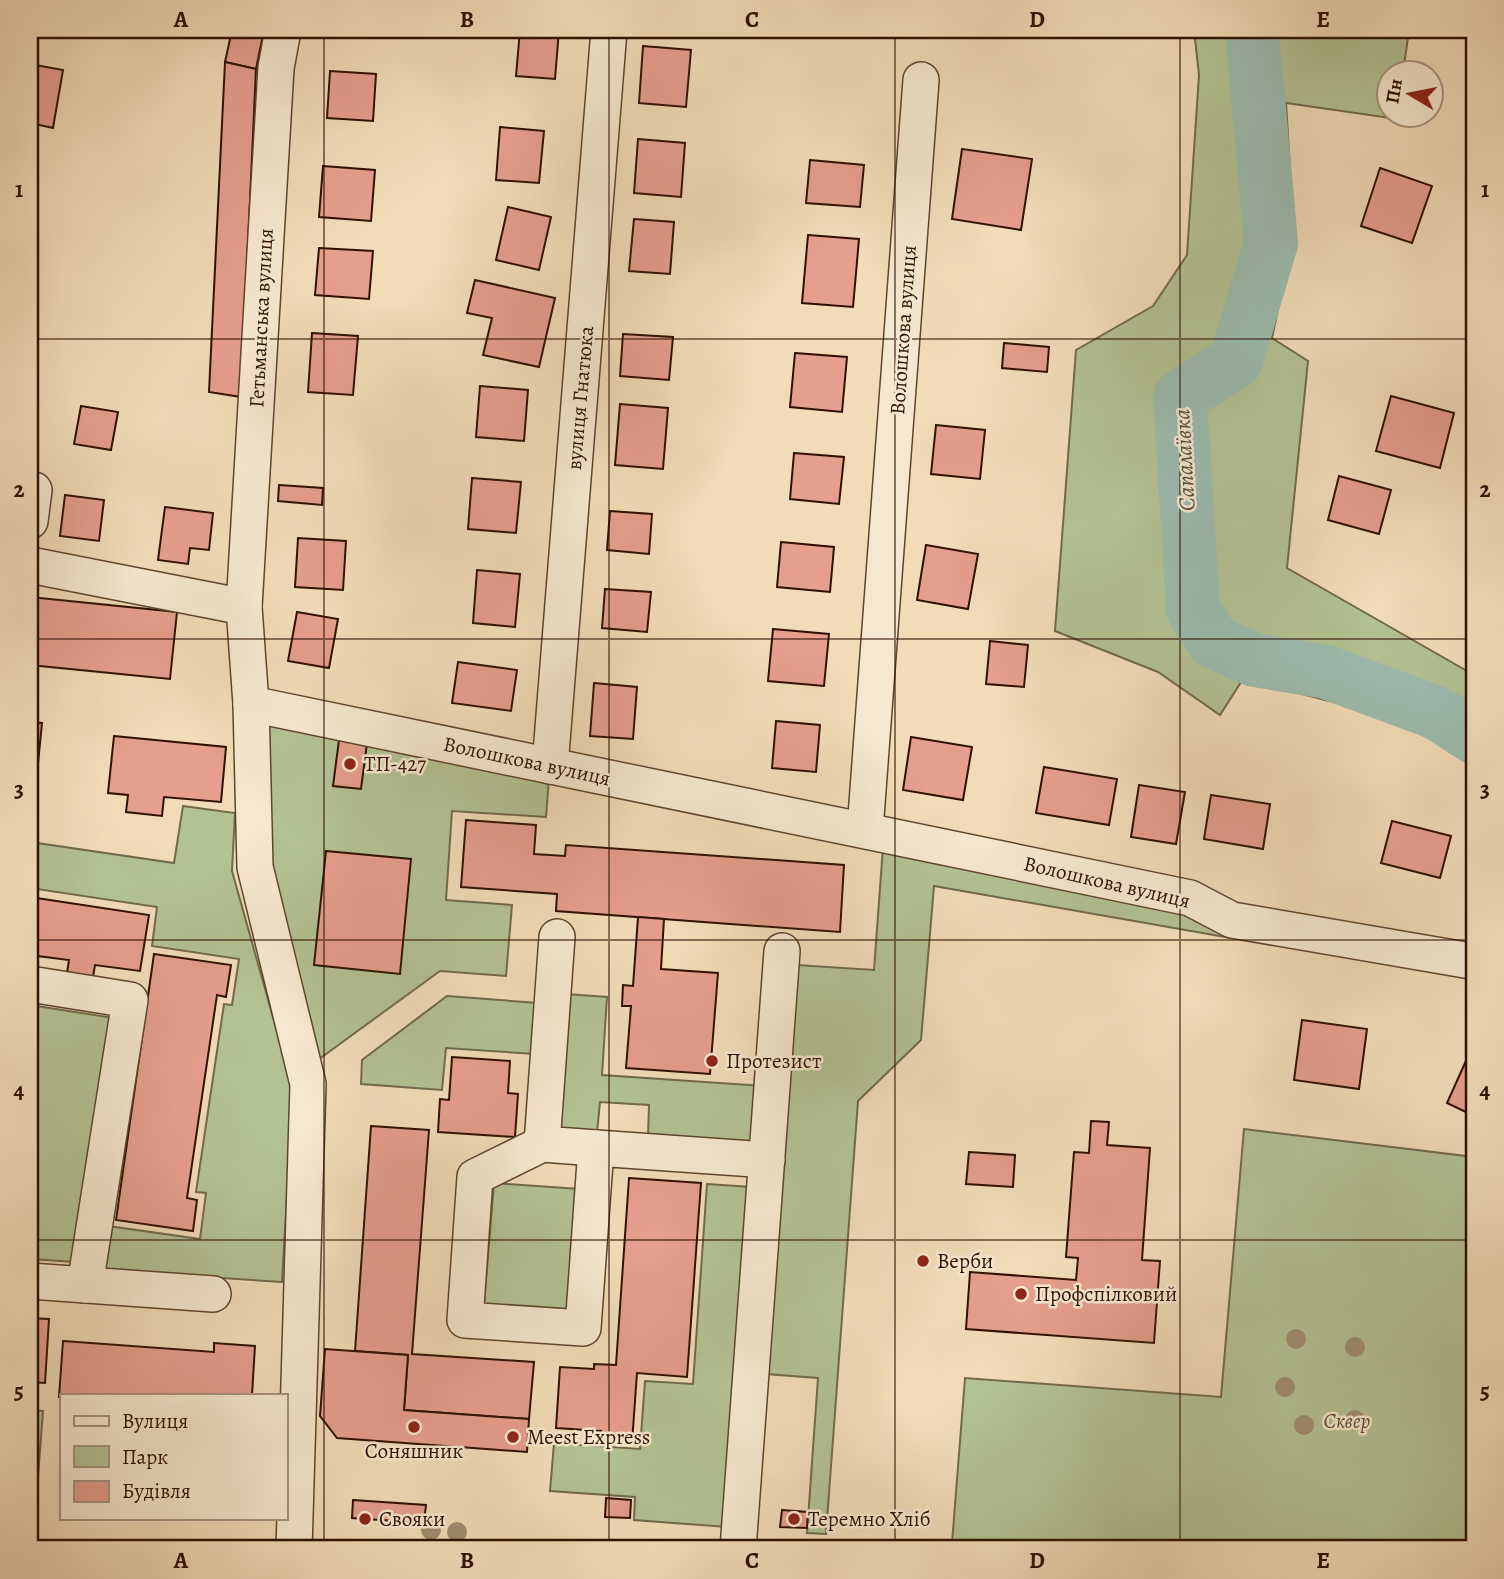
<svg xmlns="http://www.w3.org/2000/svg" width="1504" height="1579" font-family="Alegreya,serif">
	<style>
		.green { fill: #b3c293; stroke: #716a4b; stroke-width: 2 }
		.lines { fill: none; stroke-linecap: round; stroke-linejoin: round }
		.river { stroke: #9bbcaf; stroke-width: 54 }
		.building { fill: #e69e8d; stroke: #2f1103; stroke-width: 2 }
		.minor-casing { stroke: #604430; stroke-width: 38 }
		.minor { stroke: #f6e8d0; stroke-width: 35 }
		.tree { fill: #a08e70 }
		.grid { fill: none; stroke: #2f1103; stroke-width: 2; stroke-opacity: 0.55 }
		.poi-dot { fill: #8f2418; stroke: #f6e8d0; stroke-width: 2.5 }
		.labels { text-anchor: middle; stroke-width: 5; stroke-linejoin: round; paint-order: stroke }
		.street-label { font-size: 21px; fill: #2f1103; stroke: #f6e8d0 }
		.poi-label { font-size: 21px; fill: #2f1103; stroke: #f6e8d0; text-anchor: start }
		.park-label { font-size: 21px; font-style: italic; fill: #5d4f35; stroke: #f6e8d0 }
		.water-label { font-size: 23px; font-style: italic; fill: #554d3f; stroke: #f6e8d0 }
		.neatline { fill: none; stroke: #2f1103; stroke-width: 2.5 }
		.grid-label { font-size: 23px; text-anchor: middle; font-weight: bold; fill: #2f1103 }
	</style>
	<rect width="100%" height="100%" fill="#f1dcb7"/>
	<filter id="stains"><feTurbulence type="fractalNoise" baseFrequency=".00286" numOctaves="4"/><feColorMatrix values="0 0 0 0 .2 0 0 0 0 .09 0 0 0 0 .02 0 0 0 .5 -.17"/></filter>
	<radialGradient id="worn" r=".72"><stop offset=".6" stop-color="#630" stop-opacity="0"/><stop offset="1" stop-color="#630" stop-opacity=".3"/></radialGradient>
	<g class="green">
		<path d="M1194 30H1409L1403 73 1388 74V116H1398L1397 119 1286 103 1294 233 1272 338 1308 361 1287 568 1474 675V763L1388 716 1243 679 1220 715 1158 672 1055 631 1076 350 1153 306 1187 255 1199 75Z"/>
		<path d="M264 719 549 778 546 817 452 811 446 900 512 905 506 976 440 971 315 1062 268 867Z"/>
		<path d="M183 806 235 813 232 871 293 1089 282 1282 101 1270 108 1226 200 1239 206 1193 196 1192 224 1004 232 1005 239 959 152 946 157 907 30 888V842L174 863Z"/>
		<path d="M883 847 1187 910 1231 938 934 886 921 1040 858 1101 826 1534 807 1533 818 1378 766 1374 797 965 874 970Z"/>
		<path d="M566 994 607 997 602 1075 764 1086 760 1145 648 1137 649 1105 600 1102 597 1133 557 1130Z"/>
		<path d="M447 996 538 1003 535 1054 446 1048 442 1090 361 1084 362 1060Z"/>
		<path d="M30 1005 114 1018 75 1262 30 1259Z"/>
		<path d="M1244 1129 1474 1157V1549H1037L952 1543 965 1378 1221 1397Z"/>
		<path d="M494 1183 579 1189 570 1311 484 1304Z"/>
		<path d="M707 1184 751 1187 727 1527 634 1520 635 1497 550 1491 554 1443 640 1449 645 1381 693 1384Z"/>
		<path d="M30 1410 43 1411 38 1477 30 1476Z"/>
	</g>
	<g class="lines">
		<path class="river" d="M1252 30 1271 243 1236 361 1180 397 1193 609 1214 642 1255 660 1326 672 1437 713 1474 737"/>
	</g>
	<g class="building">
		<path d="M232 30H264L256 69 225 62Z"/>
		<path d="M520 30H559L555 79 516 76Z"/>
		<path d="M643 46 691 50 686 107 639 103Z"/>
		<path d="M225 62 256 69 241 397 209 392Z"/>
		<path d="M30 64 63 70 53 128 30 123Z"/>
		<path d="M330 71 376 74 373 121 327 118Z"/>
		<path d="M500 127 544 131 539 183 496 180Z"/>
		<path d="M638 139 685 143 681 197 634 193Z"/>
		<path d="M962 149 1032 159 1021 230 952 219Z"/>
		<path d="M810 160 864 165 860 207 806 203Z"/>
		<path d="M323 166 375 170 371 221 319 217Z"/>
		<path d="M1380 168 1432 186 1412 243 1361 226Z"/>
		<path d="M508 207 551 217 539 270 496 260Z"/>
		<path d="M634 219 674 222 670 274 629 271Z"/>
		<path d="M808 235 859 239 853 307 802 303Z"/>
		<path d="M319 248 373 251 369 299 315 295Z"/>
		<path d="M475 280 555 298 539 367 483 355 492 318 467 313Z"/>
		<path d="M312 333 358 336 353 395 308 392Z"/>
		<path d="M623 334 673 337 669 380 620 376Z"/>
		<path d="M1004 343 1049 347 1047 372 1002 368Z"/>
		<path d="M795 353 847 357 842 412 790 407Z"/>
		<path d="M480 386 528 390 524 441 476 437Z"/>
		<path d="M1391 396 1454 413 1440 468 1376 451Z"/>
		<path d="M620 404 668 408 663 469 615 465Z"/>
		<path d="M81 406 118 412 111 450 74 444Z"/>
		<path d="M936 425 985 430 980 479 931 474Z"/>
		<path d="M794 453 844 457 839 504 790 499Z"/>
		<path d="M1339 476 1391 490 1379 534 1328 520Z"/>
		<path d="M472 478 521 482 516 533 468 529Z"/>
		<path d="M279 485 323 488 322 505 278 501Z"/>
		<path d="M65 495 104 500 99 541 60 536Z"/>
		<path d="M165 507 213 513 209 550 190 548 188 564 158 560Z"/>
		<path d="M610 511 652 514 649 554 607 550Z"/>
		<path d="M298 538 346 541 343 590 295 587Z"/>
		<path d="M781 542 834 547 830 592 777 587Z"/>
		<path d="M926 545 978 554 968 609 917 600Z"/>
		<path d="M477 570 520 574 515 627 473 623Z"/>
		<path d="M605 589 651 592 647 632 602 628Z"/>
		<path d="M30 597 177 612 170 679 30 665Z"/>
		<path d="M297 612 338 619 329 668 288 661Z"/>
		<path d="M773 629 829 634 824 686 768 681Z"/>
		<path d="M990 641 1028 645 1024 687 986 684Z"/>
		<path d="M458 662 517 670 511 711 452 703Z"/>
		<path d="M594 683 637 687 633 739 590 736Z"/>
		<path d="M776 721 820 725 816 772 772 768Z"/>
		<path d="M30 722 42 723 35 794H30Z"/>
		<path d="M114 736 226 747 221 802 164 797 162 816 126 812 128 795 108 793Z"/>
		<path d="M911 737 972 747 963 800 903 790Z"/>
		<path d="M339 740 367 743 361 789 333 786Z"/>
		<path d="M1044 767 1117 779 1109 825 1036 813Z"/>
		<path d="M1139 785 1185 792 1176 844 1131 837Z"/>
		<path d="M1211 795 1270 804 1263 849 1204 839Z"/>
		<path d="M466 820 536 825 534 854 565 856 566 845 844 865 840 932 556 911 557 894 461 887Z"/>
		<path d="M1392 821 1451 836 1440 878 1381 863Z"/>
		<path d="M326 851 411 859 400 974 314 965Z"/>
		<path d="M30 897 149 915 140 971 95 965 93 977 67 973 69 960 30 955Z"/>
		<path d="M638 917 664 919 661 969 718 973 710 1074 626 1068 631 1006H622L623 985 633 986Z"/>
		<path d="M154 954 231 965 226 997 217 995 187 1198 197 1200 193 1231 116 1220Z"/>
		<path d="M1302 1020 1367 1029 1359 1089 1294 1080Z"/>
		<path d="M1474 1043V1116L1447 1103Z"/>
		<path d="M452 1057 510 1061 508 1093 518 1094 515 1137 438 1132 440 1099 449 1100Z"/>
		<path d="M1091 1121 1109 1122 1107 1145 1150 1148 1142 1260 1160 1261 1154 1343 966 1329 970 1272 1076 1280 1078 1258 1066 1257 1074 1152 1089 1153Z"/>
		<path d="M371 1126 429 1130 412 1354 534 1362 529 1419 404 1410 408 1355 355 1351Z"/>
		<path d="M969 1152 1015 1155 1013 1187 966 1184Z"/>
		<path d="M629 1178 701 1183 687 1377 637 1373 632 1443 601 1441V1431L556 1428 560 1367 594 1369V1364L616 1365Z"/>
		<path d="M30 1318 49 1319 45 1383 30 1382Z"/>
		<path d="M63 1341 214 1352V1343L255 1346 252 1395 59 1397Z"/>
		<path d="M325 1349 408 1355 404 1410 529 1419 527 1452 337 1438 320 1416Z"/>
		<path d="M606 1498 631 1500 630 1518 605 1517Z"/>
		<path d="M353 1500 426 1505 424 1523 352 1518Z"/>
		<path d="M782 1510 808 1512 807 1528 780 1527Z"/>
	</g>
	<g class="lines">
		<g class="minor-casing">
			<g id="minor">
				<path d="M30 521 34 490"/>
				<path d="M30 565 244 607 251 704 1190 898 1232 920 1471 961"/>
				<path d="M244 607 276 68 283 30"/>
				<path d="M251 704 255 867 308 1084 294 1549"/>
				<path d="M550 766 609 30"/>
				<path d="M865 830 921 80"/>
				<path d="M557 937 542 1144 596 1148"/>
				<path d="M30 984 130 1000 85 1285"/>
				<path d="M542 1144 475 1177 465 1320 583 1328 596 1148 767 1160"/>
				<path d="M30 1281 213 1294"/>
				<path d="M738 1549 782 951"/>
			</g>
		</g>
		<use href="#minor" class="minor"/>
	</g>
	<g class="tree">
		<circle cx="1296" cy="1339" r="10"/>
		<circle cx="1355" cy="1347" r="10"/>
		<circle cx="1285" cy="1387" r="10"/>
		<circle cx="1355" cy="1420" r="10"/>
		<circle cx="1304" cy="1425" r="10"/>
		<circle cx="431" cy="1530" r="10"/>
		<circle cx="457" cy="1532" r="10"/>
	</g>
	<path class="grid" d="M324 30V1549M609 30V1549M895 30V1549M1180 30V1549M30 339H1474M30 639H1474M30 940H1474M30 1240H1474"/>
	<g class="poi-dot">
		<circle cx="350" cy="764" r="7"/>
		<circle cx="712" cy="1061" r="7"/>
		<circle cx="923" cy="1261" r="7"/>
		<circle cx="1021" cy="1294" r="7"/>
		<circle cx="414" cy="1427" r="7"/>
		<circle cx="513" cy="1437" r="7"/>
		<circle cx="365" cy="1519" r="7"/>
		<circle cx="794" cy="1519" r="7"/>
	</g>
	<g class="labels">
		<g class="street-label">
			<text transform="translate(261 318) rotate(-87)" y="7">Гетьманська вулиця</text>
			<text transform="translate(903 330) rotate(-86)" y="7">Волошкова вулиця</text>
			<text transform="translate(580 398) rotate(-85)" y="7">вулиця Гнатюка</text>
			<text transform="translate(527 761) rotate(12)" y="7">Волошкова вулиця</text>
			<text transform="translate(1107 882) rotate(13)" y="7">Волошкова вулиця</text>
		</g>
		<g class="poi-label">
			<text x="364" y="771">ТП-427</text>
			<text x="726" y="1068">Протезист</text>
			<text x="937" y="1268">Верби</text>
			<text x="1035" y="1301">Профспілковий</text>
			<text x="527" y="1444">Meest Express</text>
			<text x="414" y="1458" text-anchor="middle">Соняшник</text>
			<text x="379" y="1526">Свояки</text>
			<text x="808" y="1526">Теремно Хліб</text>
		</g>
		<g class="park-label">
			<text x="1347" y="1428">Сквер</text>
		</g>
		<g class="water-label">
			<text transform="translate(1184 460) rotate(-93)" y="8">Сапалаївка</text>
		</g>
	</g>
	<rect width="1504" height="1579" fill="none" stroke="#f1dcb7" stroke-width="77"/>
	<rect x="60" y="1394" width="228" height="126" fill="#f6e8d0" stroke="#a6927e" stroke-width="2"/>
	<rect x="74" y="1416" width="35" height="10" fill="#f6e8d0" stroke="#a6927e" stroke-width="2"/>
	<text x="122" y="1428" font-size="21" fill="#2f1103">Вулиця</text>
	<rect x="74" y="1446" width="35" height="21" fill="#b3c293" stroke="#a6927e" stroke-width="2"/>
	<text x="122" y="1464" font-size="21" fill="#2f1103">Парк</text>
	<rect x="74" y="1481" width="35" height="21" fill="#e69e8d" stroke="#a6927e" stroke-width="2"/>
	<text x="122" y="1498" font-size="21" fill="#2f1103">Будівля</text>
	<g transform="translate(1410 94) rotate(280)"><circle r="33" fill="#f6e8d0" stroke="#a6927e" stroke-width="2"/>
	<path d="M0-5L12 26L0 18L-12 26Z" fill="#8f2418"/>
	<text y="-10" font-size="19" font-weight="bold" text-anchor="middle" fill="#2f1103">Пн</text>
	</g>
	<rect x="38" y="38" width="1428" height="1502" class="neatline"/>
	<g class="grid-label">
		<text x="181" y="27">A</text>
		<text x="467" y="27">B</text>
		<text x="752" y="27">C</text>
		<text x="1037" y="27">D</text>
		<text x="1323" y="27">E</text>
		<text x="19" y="197">1</text>
		<text x="1485" y="197">1</text>
		<text x="19" y="497">2</text>
		<text x="1485" y="497">2</text>
		<text x="19" y="797">3</text>
		<text x="1485" y="797">3</text>
		<text x="19" y="1098">4</text>
		<text x="1485" y="1098">4</text>
		<text x="19" y="1398">5</text>
		<text x="1485" y="1398">5</text>
		<text x="181" y="1568">A</text>
		<text x="467" y="1568">B</text>
		<text x="752" y="1568">C</text>
		<text x="1037" y="1568">D</text>
		<text x="1323" y="1568">E</text>
	</g>
	<rect width="100%" height="100%" filter="url(#stains)"/>
	<rect width="100%" height="100%" fill="url(#worn)"/>
</svg>
